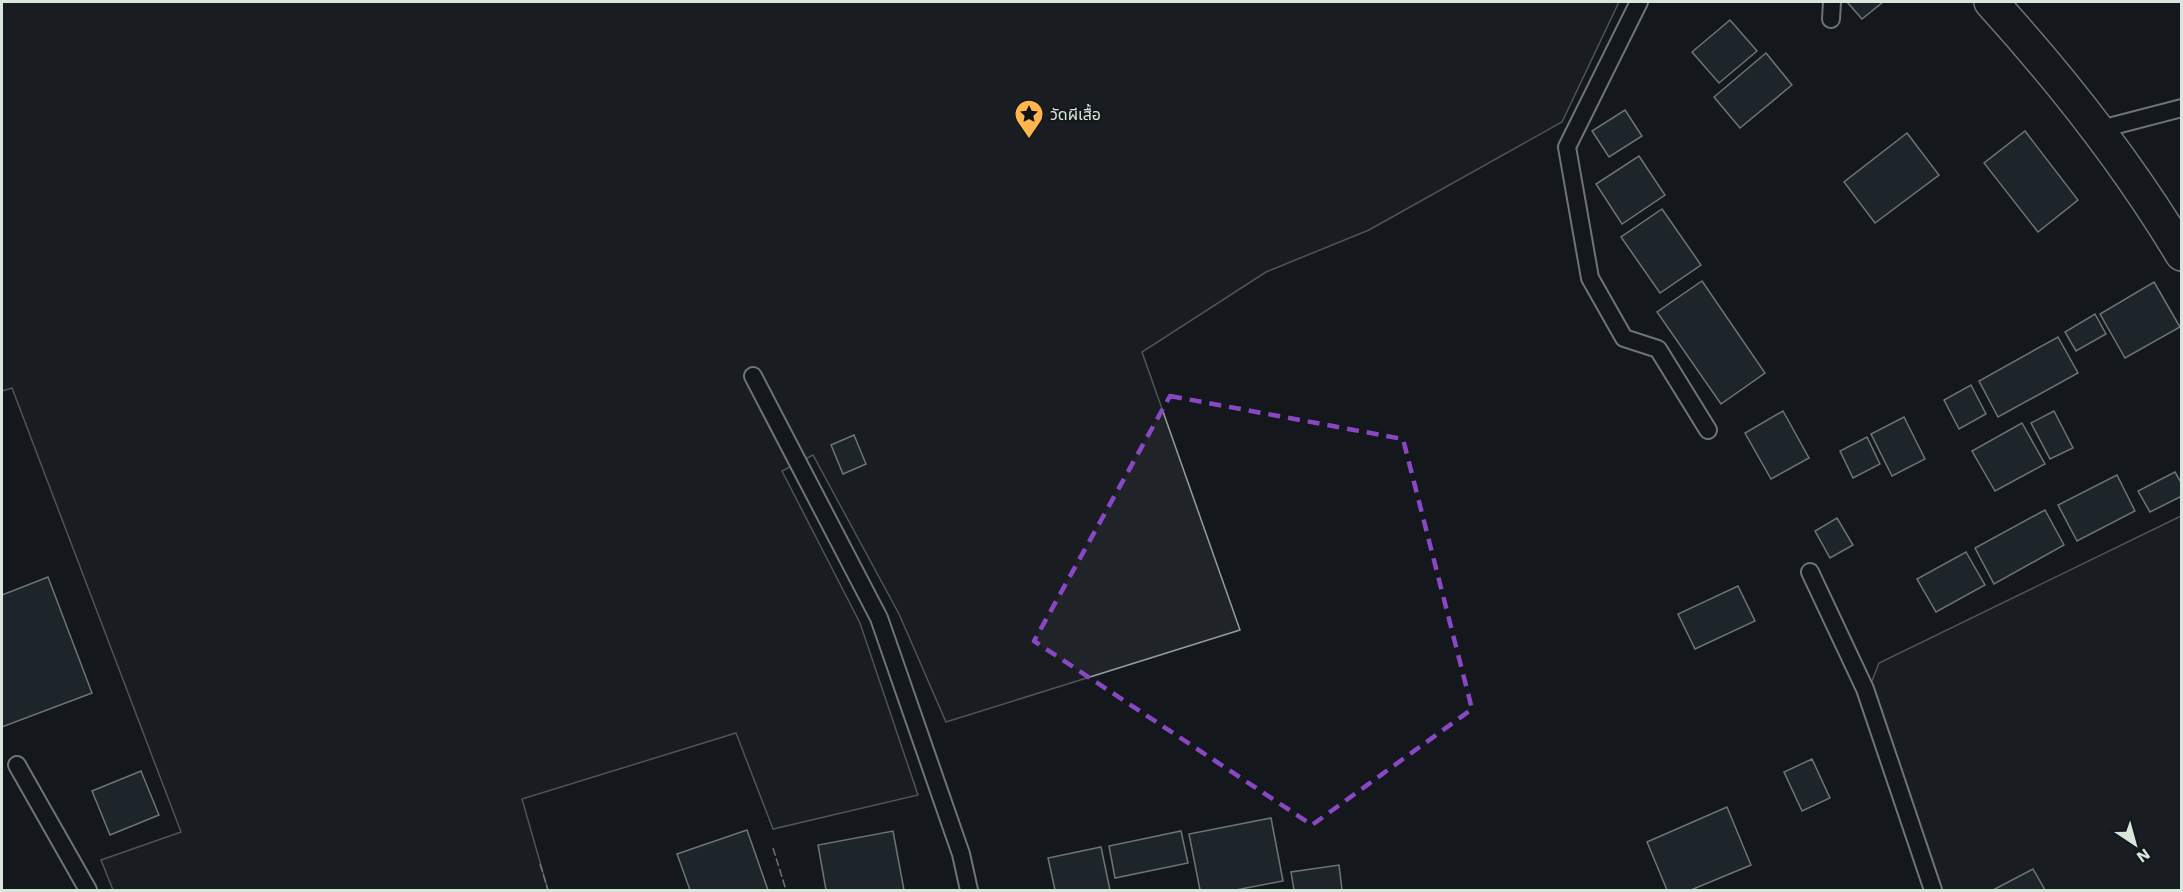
<svg xmlns="http://www.w3.org/2000/svg" width="2183" height="892" font-family="'Work Sans','Noto Sans Thai',sans-serif">
	<style>
		.green { fill: #202428; stroke: #939e99; stroke-width: 1.5 }
		.building { fill: #2c363c; stroke: #d8e6dc; stroke-width: 1.5 }
		.lines { fill: none; stroke-linecap: round; stroke-linejoin: round }
		.service-casing { stroke: #d8e6dc; stroke-width: 20 }
		.tertiary-casing { stroke: #d8e6dc; stroke-width: 36 }
		.service { stroke: #14181c; stroke-width: 16 }
		.tertiary { stroke: #14181c; stroke-width: 33 }
		.fence { stroke: #d8e6dc; stroke-width: 1.5; stroke-dasharray: 8 3; stroke-linecap: butt }
		.marked { fill: none; stroke: #8948c3; stroke-width: 4.5; stroke-dasharray: 12 8; stroke-linejoin: round }
		.labels { text-anchor: middle; stroke-width: 4.5; stroke-linejoin: round; paint-order: stroke }
		.poi-label { font-size: 16px; fill: #d8e6dc; stroke: #14181c; text-anchor: start }
	</style>
	<rect width="100%" height="100%" fill="#14181c"/>
	<g class="green">
		<path d="M2 2H1619L1562 122 1369 230 1266 272 1142 352 1240 630 946 722 899 614 813 455 782 471 860 623 918 795 773 829 736 733 522 799 548 890H113L101 860 181 832 12 388 2 391Z"/>
		<path d="M2181 516V890H1939L1868 691 1879 663Z"/>
	</g>
	<g class="building">
		<path d="M1847 2H1883L1862 19Z"/>
		<path d="M1730 20 1757 51 1719 83 1692 52Z"/>
		<path d="M1766 53 1792 85 1740 128 1714 97Z"/>
		<path d="M1625 110 1642 136 1609 157 1592 131Z"/>
		<path d="M2025 131 2078 200 2038 232 1984 163Z"/>
		<path d="M1907 133 1939 175 1875 223 1844 182Z"/>
		<path d="M1639 156 1665 195 1622 224 1596 184Z"/>
		<path d="M1662 209 1701 265 1660 293 1621 237Z"/>
		<path d="M1702 281 1765 373 1721 404 1657 312Z"/>
		<path d="M2154 282 2180 327 2125 358 2100 314Z"/>
		<path d="M2095 314 2106 334 2076 351 2065 332Z"/>
		<path d="M2058 337 2078 373 1998 417 1979 381Z"/>
		<path d="M1971 385 1986 414 1959 429 1944 400Z"/>
		<path d="M1783 411 1809 458 1771 479 1745 433Z"/>
		<path d="M2054 411 2073 448 2050 459 2031 423Z"/>
		<path d="M1904 417 1925 459 1892 476 1871 434Z"/>
		<path d="M2022 423 2045 464 1995 491 1972 451Z"/>
		<path d="M854 435 866 464 843 474 831 445Z"/>
		<path d="M1867 437 1880 464 1853 478 1840 451Z"/>
		<path d="M2175 472 2182 484V496L2150 512 2138 491Z"/>
		<path d="M2117 475 2135 511 2077 541 2058 505Z"/>
		<path d="M2045 510 2064 545 1994 584 1975 548Z"/>
		<path d="M1837 518 1853 545 1830 558 1815 531Z"/>
		<path d="M1966 552 1985 585 1936 612 1917 579Z"/>
		<path d="M48 577 92 693 2 727V595Z"/>
		<path d="M1738 586 1755 621 1695 649 1678 614Z"/>
		<path d="M1812 759 1830 798 1802 811 1784 772Z"/>
		<path d="M141 771 159 815 110 835 92 791Z"/>
		<path d="M1727 807 1751 865 1691 890H1667L1647 842Z"/>
		<path d="M1271 818 1283 881 1236 890H1200L1189 834Z"/>
		<path d="M747 830 768 890H690L677 854Z"/>
		<path d="M893 831 904 890H826L818 845Z"/>
		<path d="M1181 831 1188 863 1115 878 1109 846Z"/>
		<path d="M1101 847 1110 890H1055L1048 858Z"/>
		<path d="M1339 865 1342 890H1294L1291 872Z"/>
		<path d="M2033 869 2045 890H1993Z"/>
	</g>
	<g class="lines">
		<g class="service-casing">
			<g id="service">
				<path d="M1639 2 1567 147 1590 278 1624 338 1658 349 1708 430"/>
				<path d="M1831 19 1832 2"/>
				<path d="M2097 130 2182 108"/>
				<path d="M753 376 879 618 961 854 969 890"/>
				<path d="M1810 572 1865 689 1933 890"/>
				<path d="M17 765 88 890"/>
			</g>
		</g>
		<g class="tertiary-casing">
			<path id="tertiary" d="M1991 2C2061 79 2128 164 2182 254"/>
		</g>
		<use href="#service" class="service"/>
		<use href="#tertiary" class="tertiary"/>
		<g class="fence">
			<path d="M773 848 786 890"/>
			<path d="M540 864 548 890"/>
		</g>
	</g>
	<path d="M0 0H2183V892H0ZM1170 396 1403 439 1472 709 1312 825 1034 641Z" fill="#14181c" fill-opacity=".55" fill-rule="evenodd"/>
	<path class="marked" d="M1170 396 1403 439 1472 709 1312 825 1034 641Z"/>
	<defs>
		<g id="sight-pin" transform="scale(1.5)"><path d="M0 17L-7.5 6A9.5 9.5 0 1 1 7.5 6Z" fill="#ffb74d" stroke="#14181c"/><path d="M0-6L1.8-2.2L6-1.7L2.9 1.2L3.7 5.4L0 3.3L-3.7 5.4L-2.9 1.2L-6-1.7L-1.8-2.2Z" fill="#111"/></g>
	</defs>
	<g fill-rule="evenodd">
		<use href="#sight-pin" x="1029" y="114"/>
	</g>
	<g class="labels">
		<g class="poi-label">
			<text x="1050" y="120">วัดผีเสื้อ</text>
		</g>
	</g>
	<rect width="2183" height="892" fill="none" stroke="#d8e6dc" stroke-width="6"/>
	<g transform="translate(2135 844) rotate(144)" stroke="#14181c" stroke-width="4.5" paint-order="stroke">
	<path d="M0-4.5L10 22L0 15L-10 22Z" fill="#d8e6dc"/>
	<text y="-9" font-size="16" font-weight="bold" text-anchor="middle" fill="#d8e6dc">N</text>
	</g>
</svg>
